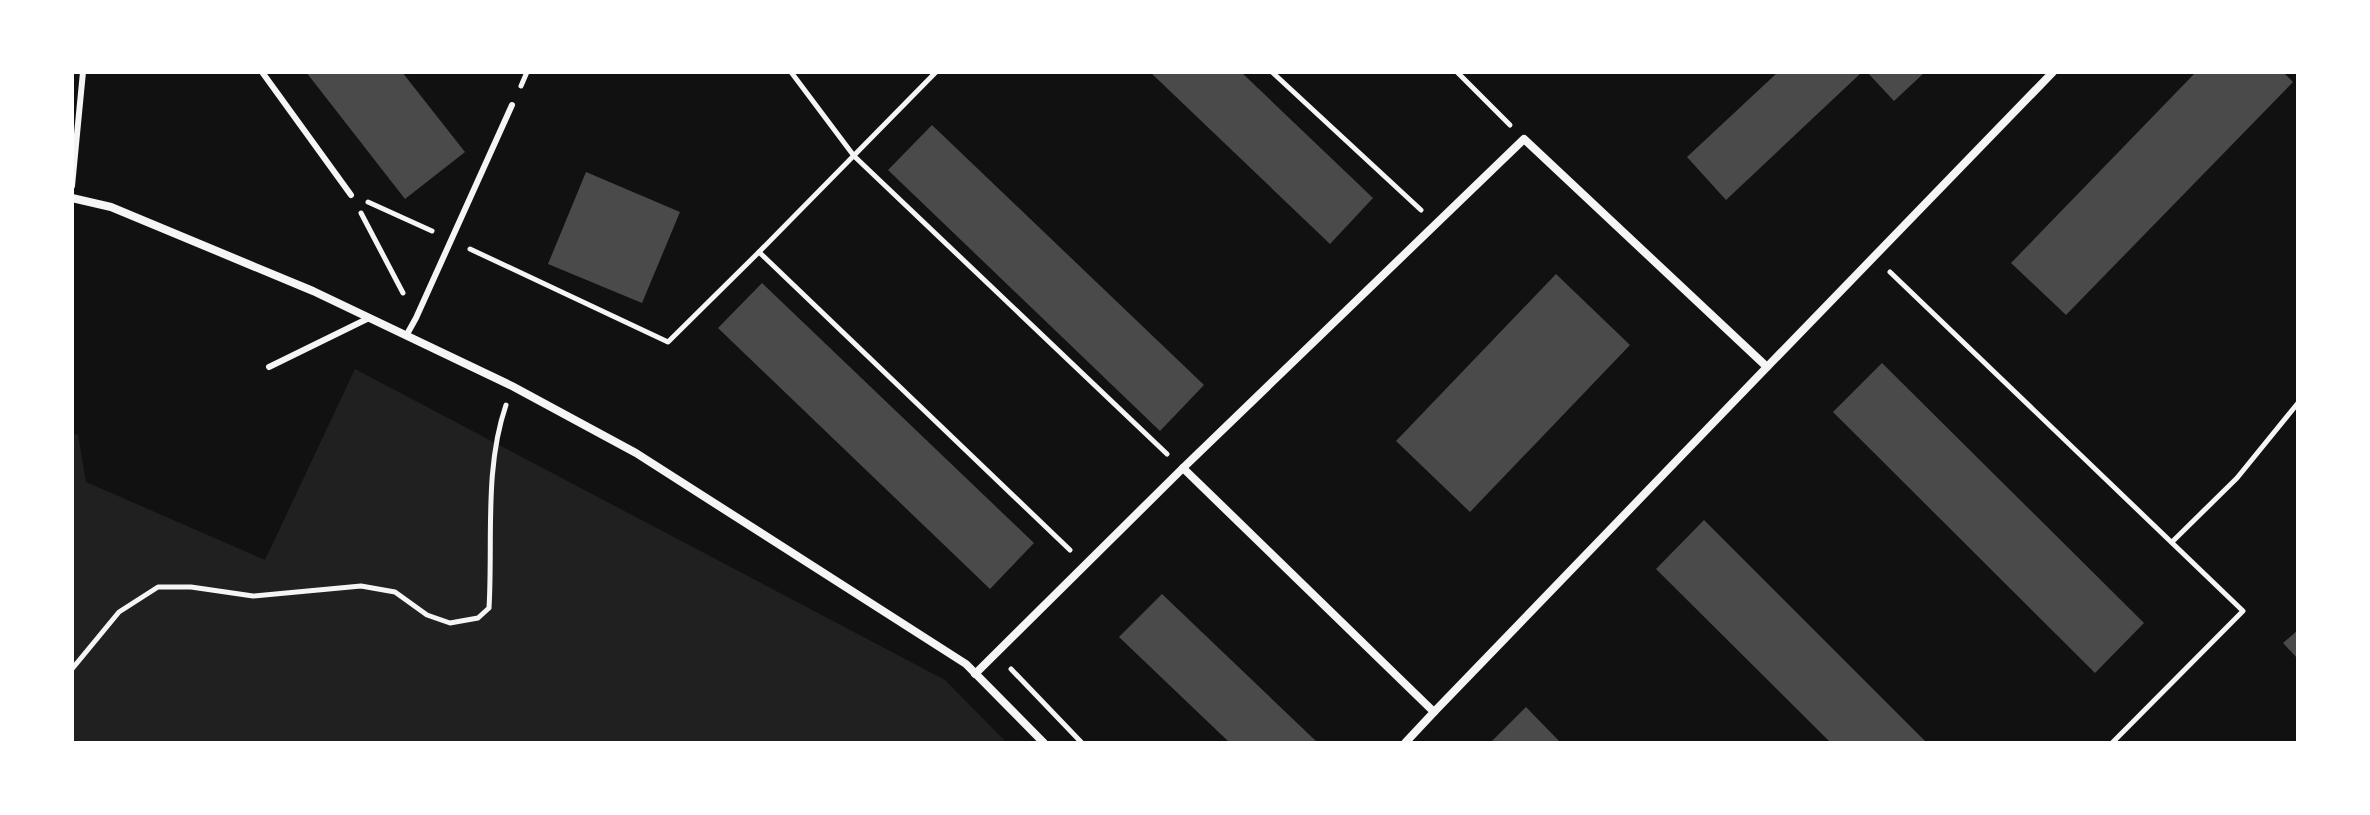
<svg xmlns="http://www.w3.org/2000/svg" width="2370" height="815" font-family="Raleway,sans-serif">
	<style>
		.green { fill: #202020 }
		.building { fill: #4a4a4a }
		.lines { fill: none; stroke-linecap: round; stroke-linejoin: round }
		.path { stroke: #f5f5f5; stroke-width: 5 }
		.service { stroke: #f5f5f5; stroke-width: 6 }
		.minor { stroke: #f5f5f5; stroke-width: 8 }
	</style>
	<rect width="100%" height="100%" fill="#111"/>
	<path class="green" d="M355 369 945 680 1007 743H72V433L78 435 86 482 265 560Z"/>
	<g class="building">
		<path d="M306 72H402L465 152 405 199Z"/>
		<path d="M1150 72H1241L1373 198 1330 244Z"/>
		<path d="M1778 72H1862L1726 200 1687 157Z"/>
		<path d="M1867 72H1925L1894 101Z"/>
		<path d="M2196 72H2283L2293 82 2066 315 2011 263Z"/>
		<path d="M932 125 1204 385 1160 431 888 170Z"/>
		<path d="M586 172 680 212 642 303 548 264Z"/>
		<path d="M1556 274 1630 345 1470 512 1396 441Z"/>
		<path d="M762 283 1034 543 990 589 718 328Z"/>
		<path d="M1882 363 2144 623 2095 673 1833 412Z"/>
		<path d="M1704 520 1927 743H1831L1656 569Z"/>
		<path d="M1162 594 1318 743H1230L1119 637Z"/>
		<path d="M2298 630V659L2283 643Z"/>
		<path d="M1526 707 1561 743H1490Z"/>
	</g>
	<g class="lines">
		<g class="path">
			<path d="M791 72 854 156 1167 454"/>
			<path d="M1272 72 1421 210"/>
			<path d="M1457 72 1510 125"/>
			<path d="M521 86 527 72"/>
			<path d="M368 202 432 231"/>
			<path d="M361 213 403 293"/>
			<path d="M470 249 668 342 759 252 1070 550"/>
			<path d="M759 252 936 72"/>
			<path d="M1890 272 2243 611 2112 743"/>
			<path d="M2172 542 2237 478 2298 403"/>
			<path d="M72 669 119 612 158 587H191L253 596 361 586 395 592 427 615 450 623 478 618 489 608C493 541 484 469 506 405"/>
			<path d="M1011 669 1082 743"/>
		</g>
		<g class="service">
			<path d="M262 72 351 195"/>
			<path d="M72 186 83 72"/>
			<path d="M406 336 416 318 512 105"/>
			<path d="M269 367 369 318"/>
		</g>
		<g class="minor">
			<path d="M72 198 111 207 313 291 512 386 636 453 966 664 1044 743"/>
			<path d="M1183 468 1434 712 1405 743"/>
			<path d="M975 674 1183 468 1524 139 1767 367 2053 72"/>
			<path d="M1434 712 1767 367"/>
		</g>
	</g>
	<rect width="2370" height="815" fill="none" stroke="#ffffff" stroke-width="148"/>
</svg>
